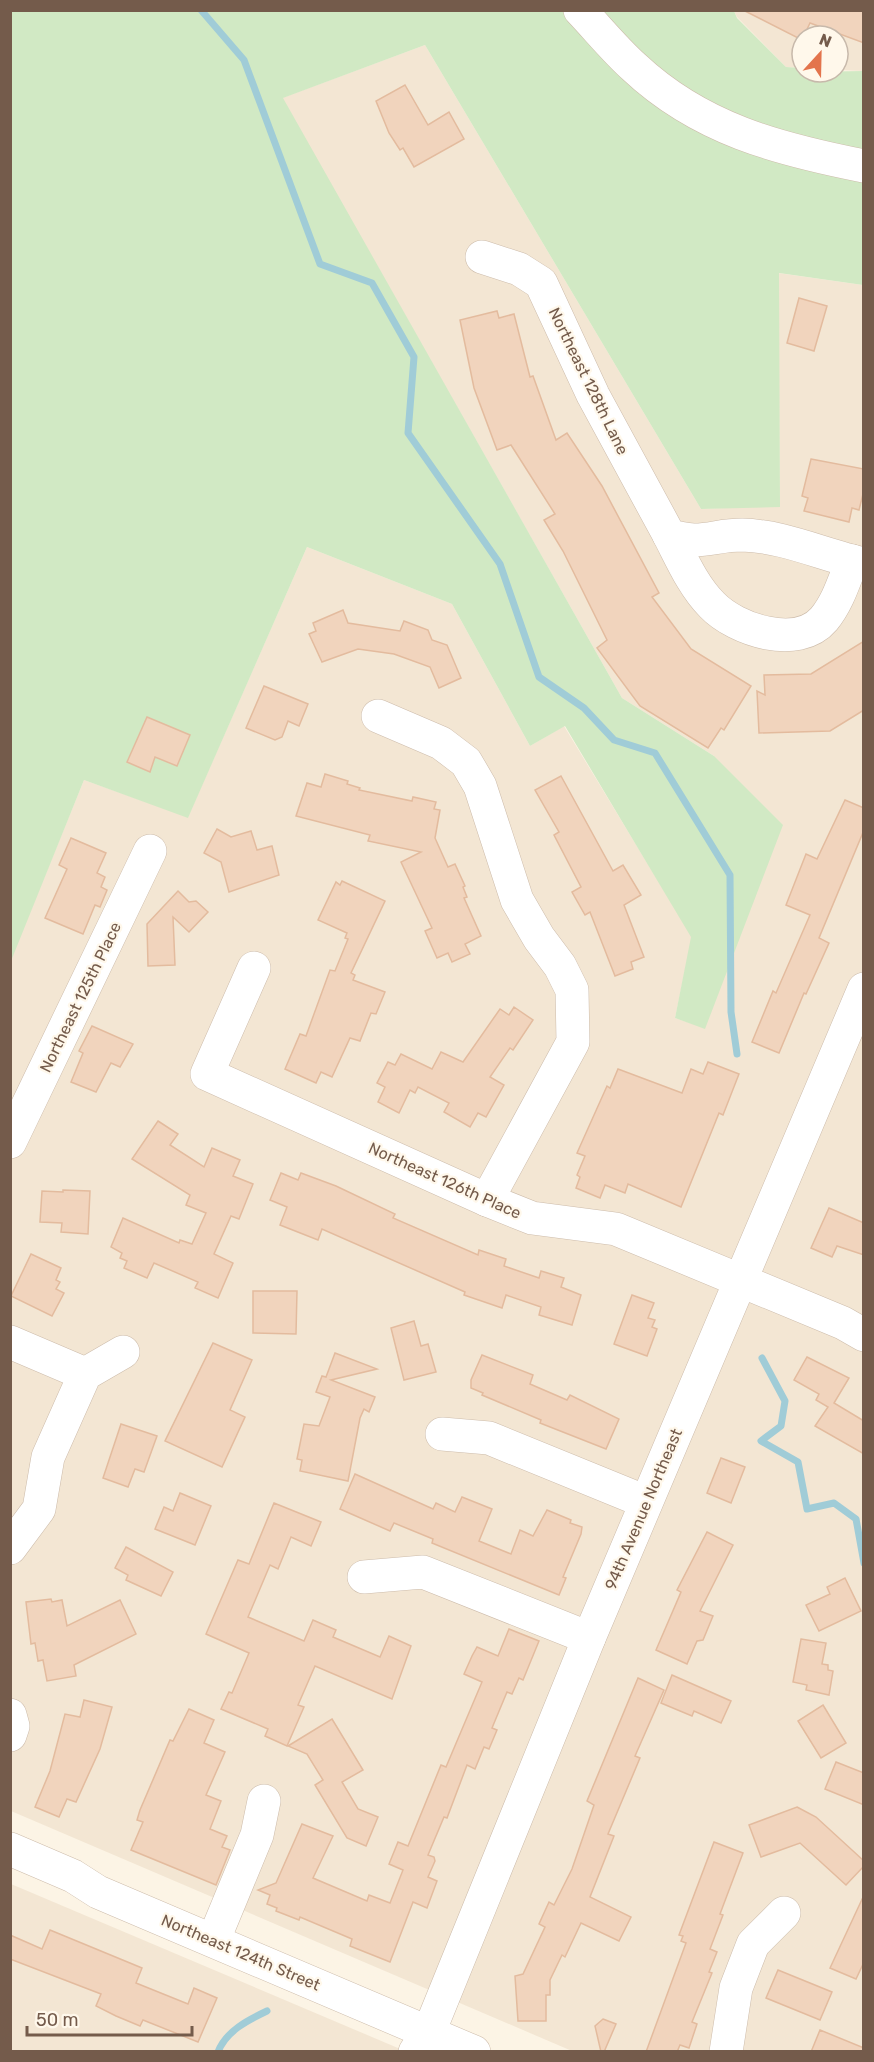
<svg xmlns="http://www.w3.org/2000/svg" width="874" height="2062" font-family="Rubik,sans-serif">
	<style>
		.residential { fill: #f3e6d3 }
		.green { fill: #d1e9c4 }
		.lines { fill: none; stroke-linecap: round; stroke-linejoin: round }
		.stream { stroke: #a0ccd7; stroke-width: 7 }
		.building { fill: #f1d4bd; stroke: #e3bb9e; stroke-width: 1.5 }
		.minor-casing { stroke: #cdbcab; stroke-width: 34 }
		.minor { stroke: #fff; stroke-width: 33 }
		.labels { text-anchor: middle; stroke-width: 4.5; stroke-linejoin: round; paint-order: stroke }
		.street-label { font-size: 16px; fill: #745b4b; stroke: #fff8eb }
	</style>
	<rect width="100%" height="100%" fill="#fcf4e5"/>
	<g class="residential">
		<path d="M734 11H863V71L838 70V36H802V68L786 67 737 17Z"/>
		<path d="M425 45 701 509 780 506 778 273 863 285V2051H572L11 1811 10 961 84 780 188 817 307 547 452 604 530 746 564 726 692 937 675 1018 705 1028 714 756 622 698 282 98Z"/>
		<path d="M11 1884 405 2051H11Z"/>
	</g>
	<path class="green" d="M11 11H734L737 18 786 67 802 68V72L863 71V285L779 273 780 507 701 509 425 45 283 98 622 698 714 756 783 825 705 1029 675 1018 691 937 565 726 530 746 452 604 307 547 188 818 84 780 11 961Z"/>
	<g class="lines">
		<g class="stream">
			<path d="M201 10 244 60 320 264 372 283 414 357 408 433 500 564 539 677 584 708 614 740 655 753 730 875 731 1012 737 1054"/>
			<path d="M762 1358 785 1401 781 1426 761 1441 798 1462 807 1509 834 1503 856 1519 864 1563"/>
			<path d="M218 2052C226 2031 248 2020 267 2011"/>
		</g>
	</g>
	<g class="building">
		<path d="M743 10H864V43L810 23 802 40Z"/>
		<path d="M405 85 428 125 449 112 464 139 414 167 403 148 400 150 389 133 376 101Z"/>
		<path d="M799 298 827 306 814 351 787 343Z"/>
		<path d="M497 311 499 318 514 314 530 377 533 376 556 440 567 433 602 486 659 593 652 597 691 649 751 686 724 730 721 728 708 748 640 706 597 648 607 640 563 551 544 520 555 514 511 445 497 450 474 388 460 320Z"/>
		<path d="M811 459 864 469V490L859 510 852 508 849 522 804 511 808 498 802 496Z"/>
		<path d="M343 610 348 623 400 631 404 621 428 630 432 640 447 645 461 678 439 688 430 667 394 654 358 649 322 662 309 634 316 631 313 623Z"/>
		<path d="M864 641V710L830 731 759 733 757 691 765 695 764 675 811 674Z"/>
		<path d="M264 686 308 704 299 726 288 721 282 737 275 740 246 728Z"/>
		<path d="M147 717 190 735 177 766 155 757 150 772 127 762Z"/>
		<path d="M325 774 348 781 347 784 360 788 359 790 412 801 413 797 436 802 434 809 440 810 435 838 448 867 455 864 465 886 463 887 467 897 464 898 481 936 465 944 470 954 452 962 448 953 437 958 425 931 432 928 401 862 421 852 368 841 370 835 296 816 307 783 321 787Z"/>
		<path d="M561 776 613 871 623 865 641 895 624 905 644 957 631 962 633 969 615 976 590 912 585 915 572 892 581 887 554 835 559 832 535 790Z"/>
		<path d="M845 800 864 808V830L819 938 829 943 806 994 804 993 779 1053 752 1042 773 991 776 993 810 915 786 905 806 854 817 859Z"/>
		<path d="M217 829 231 837 251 831 257 850 272 846 279 875 229 892 221 862 204 853Z"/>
		<path d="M71 838 106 853 97 873 105 877 101 887 107 890 100 907 95 905 83 934 45 918 67 869 59 865Z"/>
		<path d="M342 881 385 901 351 973 355 975 353 980 385 992 376 1014 371 1013 360 1041 350 1038 332 1077 321 1072 316 1083 285 1069 300 1034 306 1036 330 970 335 971 348 939 345 938 347 933 318 920 336 882 340 885Z"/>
		<path d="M178 891 189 902 196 901 208 912 189 932 173 917 175 965 148 966 147 924Z"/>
		<path d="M514 1007 533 1020 513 1050 510 1048 490 1077 504 1085 486 1117 478 1113 470 1127 444 1112 449 1103 418 1087 415 1093 410 1090 399 1113 378 1102 385 1087 377 1083 388 1062 395 1065 401 1054 432 1069 441 1052 463 1062 500 1009 509 1015Z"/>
		<path d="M92 1026 133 1044 120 1067 111 1063 96 1092 71 1082 83 1053 79 1051Z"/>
		<path d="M708 1062 739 1074 723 1115 719 1113 681 1207 628 1184 625 1193 605 1185 600 1198 576 1188 580 1177 577 1175 585 1156 577 1153 607 1086 610 1088 618 1069 682 1093 691 1069 703 1074Z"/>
		<path d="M158 1121 178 1134 170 1145 204 1167 212 1148 240 1160 233 1176 253 1184 239 1219 231 1216 214 1254 233 1263 218 1298 195 1288 198 1282 154 1263 147 1278 124 1268 127 1261 120 1258 122 1253 111 1247 123 1218 179 1243 180 1240 192 1244 206 1213 186 1205 190 1195 132 1159Z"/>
		<path d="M281 1173 298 1180 301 1173 336 1186 395 1214 393 1218 478 1255 479 1250 506 1259 504 1266 539 1278 541 1271 564 1278 561 1287 581 1295 572 1325 539 1315 541 1307 506 1295 502 1308 464 1295 465 1292 322 1229 318 1240 280 1225 287 1207 270 1200Z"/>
		<path d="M63 1190 90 1191 88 1234 61 1232 62 1223 40 1222 42 1191 63 1192Z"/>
		<path d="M829 1208 864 1223V1255L837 1246 832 1257 811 1248Z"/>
		<path d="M31 1254 61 1268 56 1280 60 1282 56 1289 64 1293 52 1316 11 1296Z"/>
		<path d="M253 1291H297L296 1334 253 1333Z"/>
		<path d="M632 1295 654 1303 648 1318 655 1320 652 1327 657 1329 647 1356 614 1344Z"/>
		<path d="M414 1321 421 1346 428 1344 436 1372 404 1380 391 1328Z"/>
		<path d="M213 1343 252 1360 230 1410 245 1417 222 1467 165 1441Z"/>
		<path d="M335 1353 377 1369 331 1380 375 1397 369 1412 364 1409 360 1418 348 1481 300 1471 302 1460 297 1459 304 1424 319 1426 330 1397 316 1392 322 1376 326 1377Z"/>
		<path d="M482 1355 533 1375 530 1384 567 1400 570 1395 619 1419 606 1449 540 1423 541 1420 482 1395 483 1393 471 1388V1380Z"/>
		<path d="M807 1357 849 1378 834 1403 864 1421V1454L815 1426 828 1407 816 1400 819 1394 794 1380Z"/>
		<path d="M121 1424 157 1436 144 1472 135 1469 128 1487 103 1478Z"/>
		<path d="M721 1458 745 1467 731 1503 707 1493Z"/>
		<path d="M355 1474 433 1509 436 1503 455 1512 462 1497 492 1509 479 1541 511 1554 520 1530 533 1536 547 1510 571 1520 570 1523 582 1527 581 1534 563 1577 566 1578 559 1595 432 1543 433 1539 394 1523 390 1531 340 1509Z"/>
		<path d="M180 1493 211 1506 195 1545 155 1529 164 1507 173 1511Z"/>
		<path d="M274 1503 321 1522 311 1546 291 1537 278 1569 270 1565 248 1617 304 1641 313 1620 336 1630 333 1637 380 1657 389 1636 411 1646 392 1699 315 1666 298 1705 304 1707 287 1746 265 1736 268 1729 221 1709 229 1692 232 1693 249 1653 206 1634 238 1560 249 1564Z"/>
		<path d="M707 1532 733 1545 700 1611 713 1616 703 1640 697 1641 687 1664 656 1650 681 1592 677 1590Z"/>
		<path d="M126 1547 173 1572 161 1596 126 1580 128 1575 115 1568Z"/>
		<path d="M845 1578 861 1611 819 1631 806 1605 830 1594 827 1587Z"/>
		<path d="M51 1599 52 1602 62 1600 67 1626 120 1600 136 1634 74 1665 76 1676 47 1681 43 1660 38 1661 35 1643 31 1644 26 1602Z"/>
		<path d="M509 1629 539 1641 523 1680 519 1678 512 1694 507 1692 492 1728 497 1730 489 1749 484 1747 475 1769 467 1765 447 1818 444 1817 428 1855 434 1857 435 1861 428 1877 437 1881 427 1908 413 1902 390 1962 350 1946 352 1939 300 1917 299 1920 276 1911 277 1908 267 1904 270 1895 258 1890 276 1883 302 1824 333 1836 313 1878 367 1901 369 1895 390 1903 403 1870 389 1864 398 1842 408 1846 441 1765 446 1767 482 1682 464 1674 472 1656 477 1647 498 1656Z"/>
		<path d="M801 1639 826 1643 822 1664 828 1665V1670L833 1671 829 1695 806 1690 807 1685 793 1682Z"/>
		<path d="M672 1675 731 1701 721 1723 694 1711 692 1716 661 1703Z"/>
		<path d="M638 1678 664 1690 635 1756 640 1758 608 1834 614 1836 590 1897 631 1917 619 1941 581 1923 565 1957 562 1955 550 1980V1995H546V2021H518L515 1976 523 1974 545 1927 539 1924 549 1902 554 1905 572 1869 594 1805 587 1801Z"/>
		<path d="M84 1700 112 1707 100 1749 76 1802 67 1799 59 1817 35 1807 50 1771 65 1714 80 1717Z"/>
		<path d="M823 1705 846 1743 821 1758 798 1721Z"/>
		<path d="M189 1709 214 1720 204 1743 225 1752 206 1795 221 1801 210 1829 227 1836 222 1847 230 1850 216 1885 131 1850 143 1822 137 1820 140 1810 170 1740 173 1741Z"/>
		<path d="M332 1719 363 1770 342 1782 358 1809 378 1817 366 1846 347 1838 315 1785 323 1780 307 1754 288 1746Z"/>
		<path d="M836 1762 864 1773V1805L825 1789Z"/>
		<path d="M797 1807 816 1817 864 1861V1866L846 1885 800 1843 761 1857 749 1825Z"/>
		<path d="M714 1842 743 1853 720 1914 723 1915 710 1949 717 1952 709 1972 712 1973 692 2022 697 2024 689 2048 680 2045 677 2052H646L686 1943 681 1941 683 1936 679 1935Z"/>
		<path d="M864 1895V1962L856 1979 830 1968Z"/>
		<path d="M50 1930 142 1968 136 1983 188 2004 194 1988 217 1998 198 2042 143 2020 140 2026 116 2016 96 2006 101 1994 10 1959V1935L42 1949Z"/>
		<path d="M778 1970 832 1992 820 2020 766 1998Z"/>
		<path d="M603 2019 616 2024 604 2052H601L595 2026Z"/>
		<path d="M820 2030 864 2048V2052H811Z"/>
	</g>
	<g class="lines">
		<g class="minor-casing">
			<g id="minor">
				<path d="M580 10C598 29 615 50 634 67 700 129 778 149 864 166"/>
				<path d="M482 257 519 269 541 283 593 395 669 535C699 546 713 535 742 535 784 536 823 555 864 564"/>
				<path d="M669 535C681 558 693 586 712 605 736 630 798 650 824 619 838 602 844 581 852 561"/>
				<path d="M378 716 441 743 466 762 480 786 517 900 539 938 560 966 572 990 573 1042 487 1200"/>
				<path d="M254 968 207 1074 487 1200 532 1218 616 1229 843 1323 864 1335"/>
				<path d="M10 1142 150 851"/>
				<path d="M10 1342 85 1374"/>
				<path d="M442 1434 489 1438 646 1502"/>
				<path d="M10 1548 39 1509 48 1457 85 1374 123 1352"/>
				<path d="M364 1577 423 1572 589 1638"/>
				<path d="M10 1715 13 1726 10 1735"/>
				<path d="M10 1849 73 1876 98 1892 474 2052"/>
				<path d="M214 1939 257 1835 264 1801"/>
				<path d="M415 2052 429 2032 589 1638 864 989"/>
				<path d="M726 2052 736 1988 753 1944 784 1913"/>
			</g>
		</g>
		<use href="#minor" class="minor"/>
	</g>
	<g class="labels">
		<g class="street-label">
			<text transform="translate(589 381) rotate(64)" y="6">Northeast 128th Lane</text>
			<text transform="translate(80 997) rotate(-64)" y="6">Northeast 125th Place</text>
			<text transform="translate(445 1180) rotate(24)" y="6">Northeast 126th Place</text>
			<text transform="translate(643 1509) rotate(-67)" y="6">94th Avenue Northeast</text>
			<text transform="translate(241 1952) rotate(23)" y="6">Northeast 124th Street</text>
		</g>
	</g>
	<rect width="874" height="2062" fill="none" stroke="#745b4b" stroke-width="24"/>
	<g transform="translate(820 54) rotate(22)"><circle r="28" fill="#fff8eb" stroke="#c7b9ab" stroke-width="1.5"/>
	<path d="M0-4.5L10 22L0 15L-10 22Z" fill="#e3744c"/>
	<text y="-9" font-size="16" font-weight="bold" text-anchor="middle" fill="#745b4b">N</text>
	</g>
	<path d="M27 2026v9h165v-9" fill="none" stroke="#745b4b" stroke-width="3"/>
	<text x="36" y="2026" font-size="18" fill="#745b4b" stroke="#fff8eb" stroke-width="4.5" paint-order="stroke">50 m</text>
</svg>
